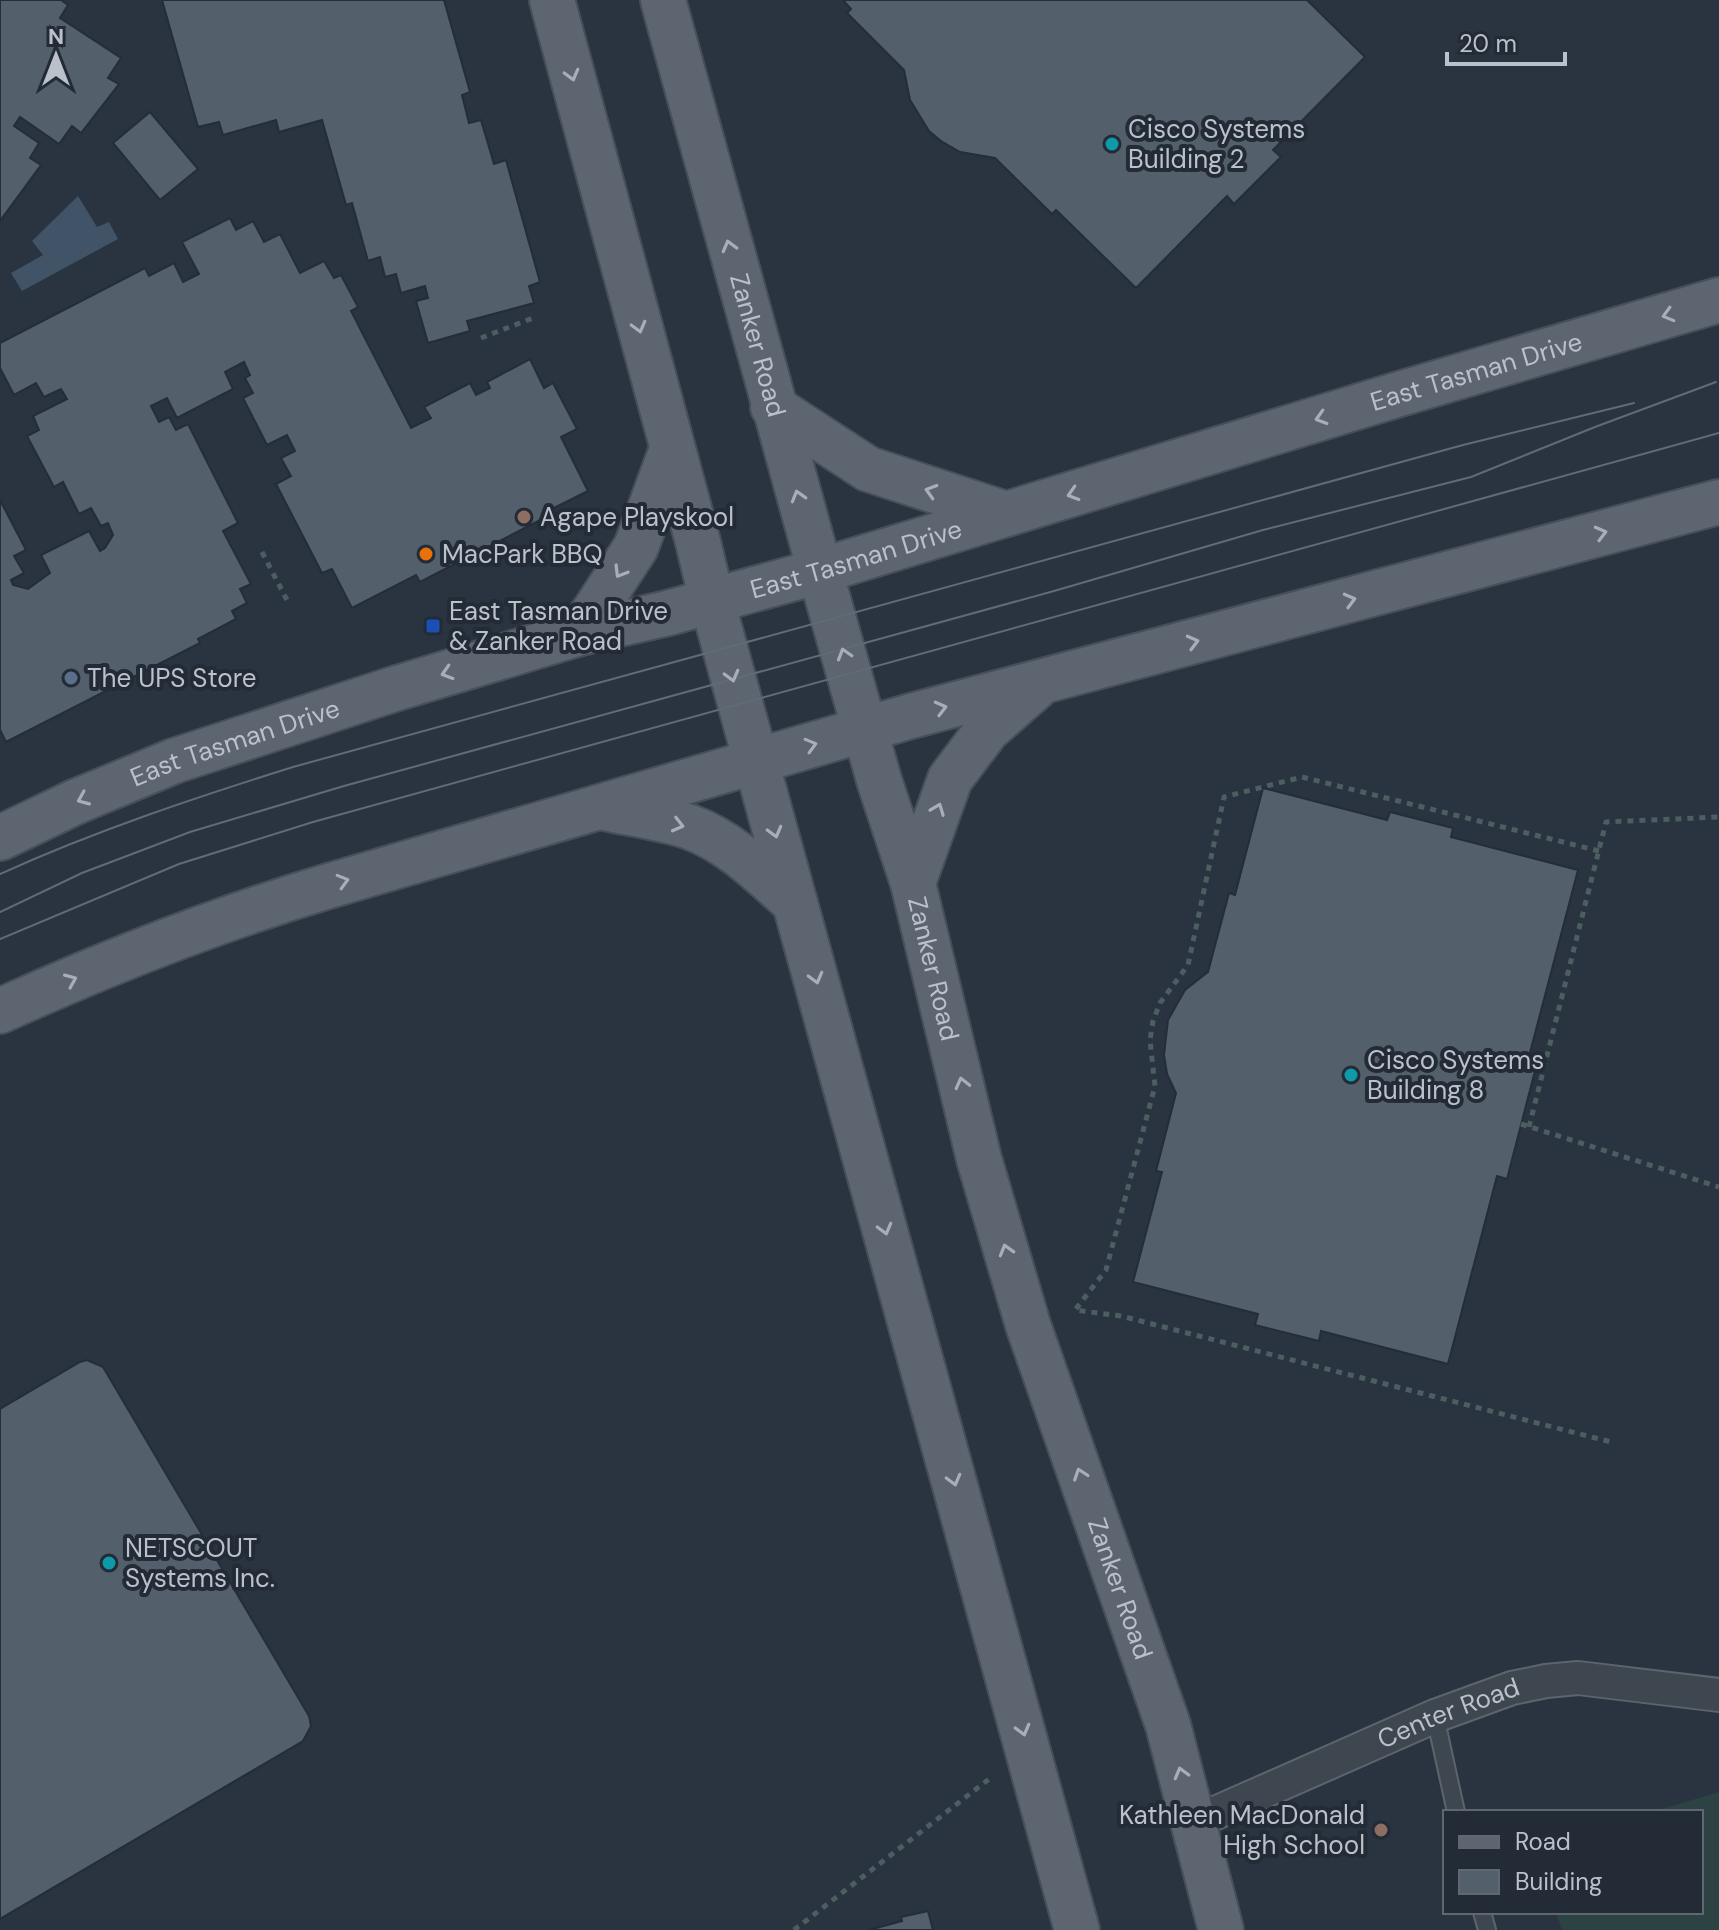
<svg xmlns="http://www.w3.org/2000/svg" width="1719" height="1930" font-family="'DM Sans',sans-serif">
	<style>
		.green { fill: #2d4242 }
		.water { fill: #415367 }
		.building { fill: #535f6b; stroke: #242d38; stroke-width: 2 }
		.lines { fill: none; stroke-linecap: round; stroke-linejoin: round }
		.service-casing { stroke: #5c646d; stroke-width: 20 }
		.minor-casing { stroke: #5c646d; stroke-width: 36 }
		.primary-casing { stroke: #474f59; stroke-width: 48 }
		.path { stroke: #4c5e60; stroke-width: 5; stroke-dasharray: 6 6; stroke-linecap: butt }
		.service { stroke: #3e4650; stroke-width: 16 }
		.minor { stroke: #3e4650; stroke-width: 32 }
		.primary { stroke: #5c6570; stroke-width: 44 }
		.tram { stroke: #606b77; stroke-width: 2 }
		.oneway { stroke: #a8afb8 }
		.culture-dot { fill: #0f9aa8; stroke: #222b36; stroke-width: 3 }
		.education-dot { fill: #8d6e63; stroke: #222b36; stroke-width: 3 }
		.food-dot { fill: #e8710a; stroke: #222b36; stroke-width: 3 }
		.transit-dot { fill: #1a4fb4; stroke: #222b36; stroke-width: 3 }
		.service-dot { fill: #5c6f8a; stroke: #222b36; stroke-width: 3 }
		.labels { text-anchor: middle; stroke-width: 8; stroke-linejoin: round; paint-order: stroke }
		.poi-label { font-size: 26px; fill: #bbc1ca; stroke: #222b36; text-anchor: start }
		.street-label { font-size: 26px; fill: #bbc1ca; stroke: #222b36 }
	</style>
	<rect width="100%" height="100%" fill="#2a3440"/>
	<path class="green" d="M1719 1792V1930H1562L1556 1912H1701V1812H1652Z"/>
	<path class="water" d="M78 196 97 227 109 222 118 239 22 291 11 273 43 255 32 241Z"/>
	<g class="building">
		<path d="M0 0H61L68 5 60 18 121 58 108 78 119 84 81 133 72 126 59 144 20 117 14 126 39 143 30 158 41 165 0 221Z"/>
		<path d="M162 0H444L470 92 462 95 469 123 481 120 494 164 506 160 540 282 529 286 534 303 467 321 470 331 428 343 416 301 428 298 425 286 401 293 396 274 385 277 380 257 368 261 352 203 346 205 322 120 279 132 276 120 223 135 219 122 198 127Z"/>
		<path d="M843 0H1307L1365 57 1273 150 1281 157 1234 204 1227 196 1136 288 1056 210 1052 214 995 158 960 152 941 141 929 131 910 100 904 70 847 13 851 9Z"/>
		<path d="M150 112 198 169 160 200 113 143Z"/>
		<path d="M230 218 236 230 253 221 264 242 280 234 300 273 324 261 334 278 341 275 358 307 351 311 411 428 431 418 424 407 470 383 476 395 490 388 487 382 530 359 544 388 553 383 577 429 561 437 588 491 550 510 552 514 420 582 416 575 352 608 332 569 322 573 276 484 291 476 281 458 295 451 287 435 267 445 243 398 253 393 245 378 250 375 244 362 225 372 233 389 177 418 167 398 151 406 159 422 169 417 176 430 188 424 238 523 223 531 251 584 240 589 247 603 232 611 236 619 198 639 200 643 6 742 0 730V500L26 550 14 556 24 573 11 580 13 585 28 589 50 573 41 555 89 531 100 551 105 548 113 535 108 523 101 526 91 508 79 514 63 482 54 487 27 436 39 430 33 416 67 399 61 389 44 397 36 383 14 395 0 368V343L145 268 149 276 174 263 183 282 199 274 182 242Z"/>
		<path d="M1263 788 1387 820 1390 812 1453 828 1451 837 1578 870 1527 1064 1536 1067 1507 1179 1497 1176 1448 1364 1321 1331 1319 1341 1255 1325 1258 1314 1133 1282 1162 1172 1156 1171 1176 1093 1167 1074 1164 1055 1168 1020 1185 990 1208 972 1229 893 1235 895Z"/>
		<path d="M87 1360 103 1367 309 1716 311 1726 303 1741 0 1919V1409L80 1362Z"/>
		<path d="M928 1911 933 1930H869L902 1921 901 1917Z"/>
	</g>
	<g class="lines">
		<g class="service-casing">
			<g id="service">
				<path d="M1435 1716 1456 1812"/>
				<path d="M1482 1912 1487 1930"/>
			</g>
		</g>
		<g class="minor-casing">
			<g id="minor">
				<path id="s1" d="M1195 1822 1435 1716 1512 1688 1546 1681 1578 1678 1719 1695"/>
			</g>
		</g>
		<g class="primary-casing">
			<g id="primary">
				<path d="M552 0 698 542 712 601 1077 1930"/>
				<path id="s2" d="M663 0 820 571 879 780 913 883 979 1159 1028 1325 1168 1725 1221 1930"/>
				<path d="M773 407 868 469 1006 514"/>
				<path d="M580 633 636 547 672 449"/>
				<path d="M605 808C632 814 663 818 690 827 731 842 763 875 795 903"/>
				<path id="s3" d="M0 838 75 802 174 761 394 689 580 633 668 613 820 571 1396 395 1719 300"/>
				<path d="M913 883 950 779 987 730 1036 687"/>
				<path d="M0 1011C108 962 218 919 332 885L911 716 1719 502"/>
			</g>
		</g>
		<g class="path">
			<path d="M481 338 533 318"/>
			<path d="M262 552 288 602"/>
			<path d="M1599 851 1302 777 1224 797 1188 965 1160 1003 1153 1021 1150 1040 1155 1086 1106 1270 1075 1310 1121 1316 1615 1443"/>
			<path d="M1521 1124 1719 1187"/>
			<path d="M1529 1127 1606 822 1719 817"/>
			<path d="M794 1930 993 1776"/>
		</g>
		<use href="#service" class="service"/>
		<use href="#minor" class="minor"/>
		<use href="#primary" class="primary"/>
		<g class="tram">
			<path d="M0 874C95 831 194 798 293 767L1463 445 1634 403"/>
			<path d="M0 912 82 873 190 832 344 786 1054 591 1263 530 1471 477 1595 427 1716 382"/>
			<path d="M0 939 179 864 313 822 1719 433"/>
		</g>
	</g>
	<defs><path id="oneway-chevron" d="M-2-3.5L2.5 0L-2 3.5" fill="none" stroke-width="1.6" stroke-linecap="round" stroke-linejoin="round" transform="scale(2)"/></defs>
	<g class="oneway">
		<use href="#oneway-chevron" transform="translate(572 75) rotate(75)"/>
		<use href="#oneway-chevron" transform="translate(729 246) rotate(-105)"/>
		<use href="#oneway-chevron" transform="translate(1668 315) rotate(164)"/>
		<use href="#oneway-chevron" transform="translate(639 327) rotate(75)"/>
		<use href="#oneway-chevron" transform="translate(1321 418) rotate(163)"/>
		<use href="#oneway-chevron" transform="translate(931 491) rotate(-163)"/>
		<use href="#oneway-chevron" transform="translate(1073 494) rotate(163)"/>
		<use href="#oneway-chevron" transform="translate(798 496) rotate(-106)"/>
		<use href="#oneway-chevron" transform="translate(1601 533) rotate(-15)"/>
		<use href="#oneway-chevron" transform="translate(620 572) rotate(121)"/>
		<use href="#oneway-chevron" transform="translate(1350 600) rotate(-15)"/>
		<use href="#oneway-chevron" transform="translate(1193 642) rotate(-15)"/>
		<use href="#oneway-chevron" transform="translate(844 654) rotate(-107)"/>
		<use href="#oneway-chevron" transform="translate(447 673) rotate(163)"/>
		<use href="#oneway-chevron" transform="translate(732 676) rotate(75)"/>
		<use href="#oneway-chevron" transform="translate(941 708) rotate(-15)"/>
		<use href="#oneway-chevron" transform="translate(811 745) rotate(-16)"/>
		<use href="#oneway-chevron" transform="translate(83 799) rotate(157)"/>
		<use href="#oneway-chevron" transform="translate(938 809) rotate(-69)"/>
		<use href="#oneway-chevron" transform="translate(678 825) rotate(14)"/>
		<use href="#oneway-chevron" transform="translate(775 832) rotate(75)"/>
		<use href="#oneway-chevron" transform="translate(343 881) rotate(-16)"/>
		<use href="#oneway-chevron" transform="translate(816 978) rotate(75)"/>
		<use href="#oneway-chevron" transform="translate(71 980) rotate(-23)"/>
		<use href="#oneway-chevron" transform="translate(962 1083) rotate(-104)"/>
		<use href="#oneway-chevron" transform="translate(885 1229) rotate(75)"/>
		<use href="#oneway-chevron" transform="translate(1006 1250) rotate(-106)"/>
		<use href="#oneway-chevron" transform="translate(1080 1474) rotate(-109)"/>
		<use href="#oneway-chevron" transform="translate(954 1480) rotate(75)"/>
		<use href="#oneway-chevron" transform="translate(1023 1730) rotate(75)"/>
		<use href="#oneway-chevron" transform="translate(1181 1773) rotate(-105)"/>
	</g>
	<g class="culture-dot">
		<circle cx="1112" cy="144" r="8"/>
		<circle cx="1351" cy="1075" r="8"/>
		<circle cx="109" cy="1563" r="8"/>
	</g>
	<g class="education-dot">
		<circle cx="524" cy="517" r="8"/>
		<circle cx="1381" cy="1830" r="8"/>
	</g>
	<circle class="food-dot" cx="426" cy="554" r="8"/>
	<rect class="transit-dot" x="425" y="618" width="16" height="16" rx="4"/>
	<circle class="service-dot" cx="71" cy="678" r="8"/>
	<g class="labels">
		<g class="poi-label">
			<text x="1128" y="138">Cisco Systems<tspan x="1128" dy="30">Building 2</tspan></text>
			<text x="540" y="526">Agape Playskool</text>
			<text x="442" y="563">MacPark BBQ</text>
			<text x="449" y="620">East Tasman Drive<tspan x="449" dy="30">&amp; Zanker Road</tspan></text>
			<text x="87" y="687">The UPS Store</text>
			<text x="1367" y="1069">Cisco Systems<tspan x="1367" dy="30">Building 8</tspan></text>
			<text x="125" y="1557">NETSCOUT<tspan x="125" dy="30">Systems Inc.</tspan></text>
			<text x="1365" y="1824" text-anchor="end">Kathleen MacDonald<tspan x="1365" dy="30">High School</tspan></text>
		</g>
		<g class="street-label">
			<text dy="9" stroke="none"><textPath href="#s2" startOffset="358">Zanker Road</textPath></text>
			<text dy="9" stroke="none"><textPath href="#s3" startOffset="1550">East Tasman Drive</textPath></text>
			<text dy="9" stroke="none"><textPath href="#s3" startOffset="902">East Tasman Drive</textPath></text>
			<text dy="9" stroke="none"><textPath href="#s3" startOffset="254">East Tasman Drive</textPath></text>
			<text dy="9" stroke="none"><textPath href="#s2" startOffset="1006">Zanker Road</textPath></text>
			<text dy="9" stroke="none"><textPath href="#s2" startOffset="1654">Zanker Road</textPath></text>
			<text dy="9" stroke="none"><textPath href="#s1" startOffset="276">Center Road</textPath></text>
		</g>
	</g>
	<rect x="1443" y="1810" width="260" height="104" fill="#222b36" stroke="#5f6771" stroke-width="2"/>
	<rect x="1459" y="1836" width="40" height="12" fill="#5c6570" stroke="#5f6771" stroke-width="2"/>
	<text x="1515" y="1850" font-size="24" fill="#bbc1ca">Road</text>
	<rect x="1459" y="1870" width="40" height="24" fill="#535f6b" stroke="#5f6771" stroke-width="2"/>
	<text x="1515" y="1890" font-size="24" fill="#bbc1ca">Building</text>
	<g transform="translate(56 56)" stroke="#222b36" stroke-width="6" paint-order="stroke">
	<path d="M0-6L14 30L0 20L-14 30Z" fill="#bbc1ca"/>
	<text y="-12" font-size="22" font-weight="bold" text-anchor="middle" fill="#bbc1ca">N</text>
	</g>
	<path d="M1447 52v12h118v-12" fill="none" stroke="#bbc1ca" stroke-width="4"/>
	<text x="1459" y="52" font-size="24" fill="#bbc1ca" stroke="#222b36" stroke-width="6" paint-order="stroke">20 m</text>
</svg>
